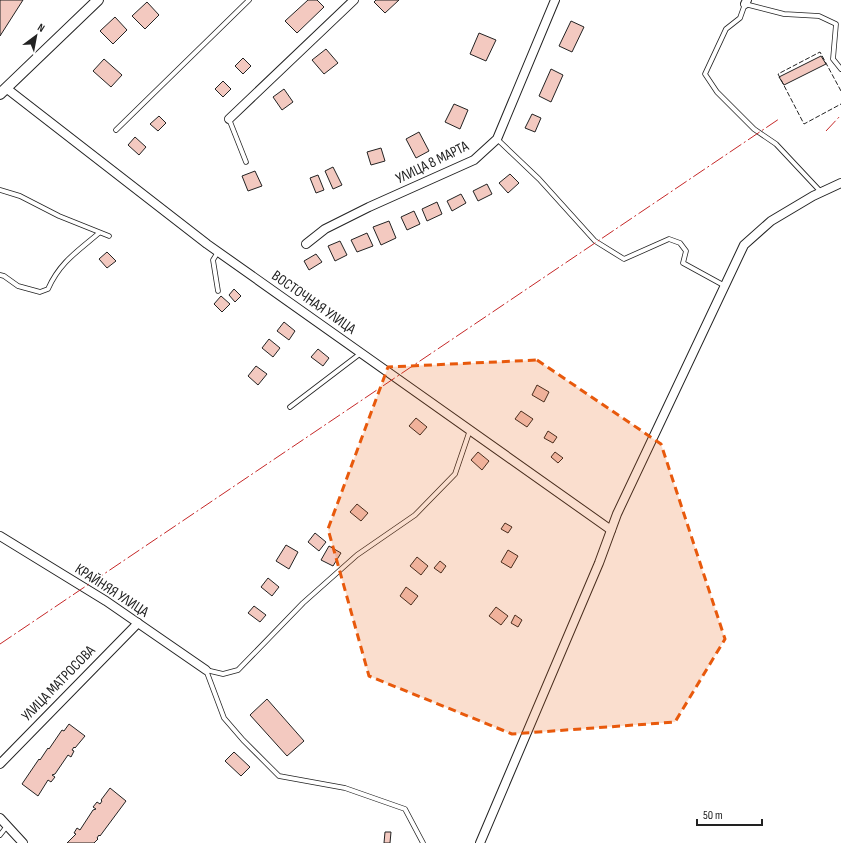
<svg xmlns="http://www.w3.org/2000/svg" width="841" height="843" font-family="'Sofia Sans Condensed',sans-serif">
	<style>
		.building { fill: #f3c9c0; stroke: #222 }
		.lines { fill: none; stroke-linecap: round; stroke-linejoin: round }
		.service-casing { stroke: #222; stroke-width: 5.5 }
		.minor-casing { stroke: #222; stroke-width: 10 }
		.tertiary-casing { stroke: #222; stroke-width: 12 }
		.service { stroke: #fff; stroke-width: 4 }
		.minor { stroke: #fff; stroke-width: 8 }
		.tertiary { stroke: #fff; stroke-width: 10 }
		.fence { stroke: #222; stroke-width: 1; stroke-dasharray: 5 2; stroke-linecap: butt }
		.power { stroke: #c62828; stroke-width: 1; stroke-dasharray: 14 3 2 3; stroke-linecap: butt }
		.marked { fill: #e8590c; fill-opacity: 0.2; stroke: #e8590c; stroke-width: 3; stroke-dasharray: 8 5; stroke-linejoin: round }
		.labels { text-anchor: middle; stroke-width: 3; stroke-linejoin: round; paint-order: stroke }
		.street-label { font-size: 15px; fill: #222; stroke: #fff }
	</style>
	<rect width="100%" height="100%" fill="#fff"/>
	<g class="building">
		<path d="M0 0H23L0 36Z"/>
		<path d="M308 0H317L324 7 297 33 285 21Z"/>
		<path d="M376 0H399L385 13 374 2Z"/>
		<path d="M147 2 159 15 145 29 132 16Z"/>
		<path d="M115 17 127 30 113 44 100 31Z"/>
		<path d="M571 21 584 27 572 52 559 46Z"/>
		<path d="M479 33 496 40 486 61 470 54Z"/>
		<path d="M326 49 338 63 324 74 312 60Z"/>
		<path d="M821 56 826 64 784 85 779 77Z"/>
		<path d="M243 58 251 66 243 74 235 66Z"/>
		<path d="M104 59 122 75 111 87 93 71Z"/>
		<path d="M551 69 563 75 551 102 539 96Z"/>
		<path d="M223 81 231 89 223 97 215 89Z"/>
		<path d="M284 89 293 102 282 110 273 97Z"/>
		<path d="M454 104 468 110 460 129 445 122Z"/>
		<path d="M532 114 541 118 535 132 525 128Z"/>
		<path d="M159 116 166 123 158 131 150 124Z"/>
		<path d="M419 132 429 151 416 158 406 139Z"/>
		<path d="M135 137 146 147 139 155 128 145Z"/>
		<path d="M381 148 385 161 371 165 367 152Z"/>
		<path d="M333 167 342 185 333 189 325 171Z"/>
		<path d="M255 171 262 186 248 191 242 176Z"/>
		<path d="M510 174 519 183 508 193 499 183Z"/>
		<path d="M318 175 324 190 316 193 310 178Z"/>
		<path d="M487 184 492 194 478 201 473 191Z"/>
		<path d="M461 194 466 203 452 211 447 201Z"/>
		<path d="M437 202 442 214 427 221 422 209Z"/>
		<path d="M414 211 420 224 407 230 401 217Z"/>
		<path d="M389 221 396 238 381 245 373 227Z"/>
		<path d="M367 233 373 246 357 252 351 240Z"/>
		<path d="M340 241 347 255 335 261 328 246Z"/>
		<path d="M107 252 116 261 107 268 99 259Z"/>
		<path d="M316 254 322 262 309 270 304 261Z"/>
		<path d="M234 289 241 296 235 302 229 295Z"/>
		<path d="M221 296 230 304 222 312 214 304Z"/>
		<path d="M284 322 295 331 289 340 277 331Z"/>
		<path d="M269 339 280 348 273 357 262 348Z"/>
		<path d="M318 349 329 358 323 366 311 357Z"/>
		<path d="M256 366 267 374 258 385 248 376Z"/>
		<path d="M537 385 549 392 544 402 532 395Z"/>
		<path d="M521 411 533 419 527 427 515 419Z"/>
		<path d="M416 418 427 427 420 435 409 426Z"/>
		<path d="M548 431 557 437 553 443 544 438Z"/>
		<path d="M478 452 489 461 482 470 471 460Z"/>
		<path d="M555 452 563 458 558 463 551 457Z"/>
		<path d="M357 504 368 513 361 521 350 512Z"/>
		<path d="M505 523 512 527 508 533 501 529Z"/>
		<path d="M315 533 326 542 319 551 308 542Z"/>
		<path d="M286 545 298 552 289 569 276 561Z"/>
		<path d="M329 546 341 553 333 566 321 560Z"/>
		<path d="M508 550 518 556 511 568 501 562Z"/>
		<path d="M417 557 428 566 421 575 410 566Z"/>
		<path d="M440 561 446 566 441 573 434 568Z"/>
		<path d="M268 578 279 587 272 596 261 587Z"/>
		<path d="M406 587 418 596 411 605 400 596Z"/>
		<path d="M254 606 266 615 260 622 248 613Z"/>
		<path d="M496 607 508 616 501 625 489 616Z"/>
		<path d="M515 615 522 620 518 627 511 623Z"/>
		<path d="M267 699 304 741 287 756 250 715Z"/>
		<path d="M69 724 85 736 75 748 74 747 72 750 74 751 71 757 68 755 55 774 52 775 55 777 51 782 48 780 38 796 22 784 39 759 40 760 48 748 49 749 62 730 64 731Z"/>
		<path d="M234 752 250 767 241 776 225 761Z"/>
		<path d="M110 788 126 801 100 836 99 835 97 838 98 839 94 843H67L76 834 74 833 77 828 80 830 93 810 96 809 93 807 97 802 100 804 102 801 101 800Z"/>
		<path d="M385 832H391L390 843H384Z"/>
	</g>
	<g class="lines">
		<g class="service-casing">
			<g id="service">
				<path d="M229 119 246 162"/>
				<path d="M116 130 249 0"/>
				<path d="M497 139 539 179 595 241 624 259 669 239 680 243 686 251 683 263 725 286"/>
				<path d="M0 190 20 196 59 216 109 236"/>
				<path d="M821 192 776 144 754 129 717 92 705 74 726 29 740 18 745 4 784 14 819 16 836 24 833 59 841 69"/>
				<path d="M218 252 213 260 218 291"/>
				<path d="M0 275 4 276 18 286 40 292 48 289C60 262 78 251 99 233"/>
				<path d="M290 407 361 353"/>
				<path d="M206 670 223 674 238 670 303 603 357 555 415 515 455 474 470 430"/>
				<path d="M206 670 224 718 243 740 279 776 345 788 405 809 423 843"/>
				<path d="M0 835 7 826"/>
			</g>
		</g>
		<g class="minor-casing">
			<g id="minor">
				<path d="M745 4 747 0"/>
				<path d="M6 88 207 244 611 530"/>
				<path d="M229 119 354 0"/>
				<path d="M306 244 325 229 369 207 474 160 497 139 555 0"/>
				<path d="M0 536 106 601 206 670"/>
				<path d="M0 764 138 623"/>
				<path d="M0 818 23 843"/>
				<path d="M480 843 599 563 617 514 744 245 771 221 813 196 841 183"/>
			</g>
		</g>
		<g class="tertiary-casing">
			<path id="tertiary" d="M0 94 98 0"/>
		</g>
		<use href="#service" class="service"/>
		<use href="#minor" class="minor"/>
		<use href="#tertiary" class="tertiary"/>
		<path class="fence" d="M841 91 820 52 778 74 804 124 841 104"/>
		<g class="power">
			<path d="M826 131 841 115"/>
			<path d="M0 644 779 119"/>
		</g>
	</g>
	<path class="marked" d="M537 360 661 444 725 639 675 722 512 734 369 676 328 529 388 367Z"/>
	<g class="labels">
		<g class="street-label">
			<text transform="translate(432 162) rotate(-26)" y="5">УЛИЦА 8 МАРТА</text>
			<text transform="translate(314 302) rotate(35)" y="5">ВОСТОЧНАЯ УЛИЦА</text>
			<text transform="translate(112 590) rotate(33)" y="5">КРАЙНЯЯ УЛИЦА</text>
			<text transform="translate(58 683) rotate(-46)" y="5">УЛИЦА МАТРОСОВА</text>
		</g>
	</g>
	<g transform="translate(36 36) rotate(32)" stroke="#ffffff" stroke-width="3" paint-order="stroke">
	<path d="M0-3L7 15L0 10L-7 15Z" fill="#222222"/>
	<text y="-6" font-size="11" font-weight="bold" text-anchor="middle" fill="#222222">N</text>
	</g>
	<path d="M697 819v6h65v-6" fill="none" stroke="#222222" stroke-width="2"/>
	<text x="703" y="819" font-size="12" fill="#222222" stroke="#ffffff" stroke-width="3" paint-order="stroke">50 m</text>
</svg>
